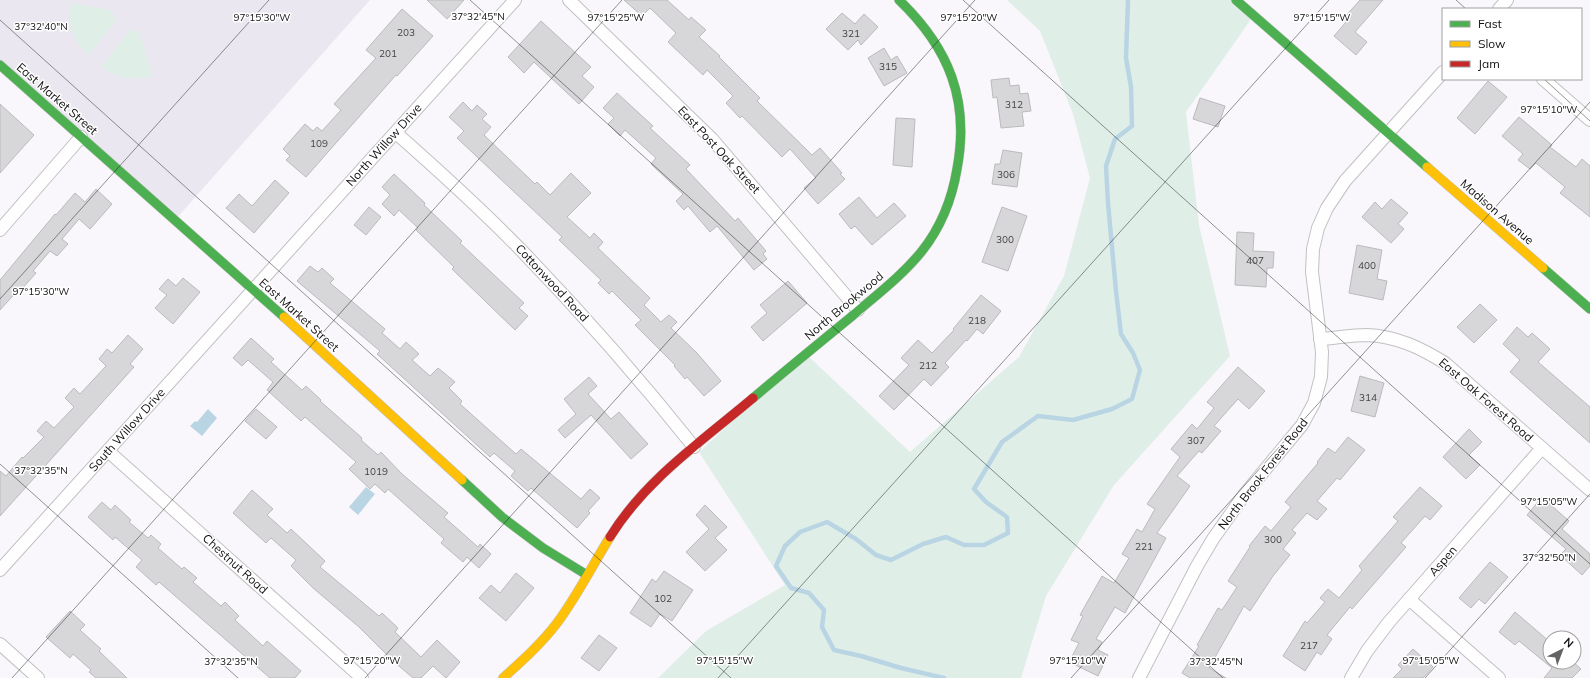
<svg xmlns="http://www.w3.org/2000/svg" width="1590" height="678" font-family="Mulish,sans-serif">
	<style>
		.built { fill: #ebe7f0 }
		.green { fill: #e0eee8 }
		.water { fill: #b9d5e3 }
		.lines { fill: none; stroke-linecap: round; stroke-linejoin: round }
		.stream { stroke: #b9d5e3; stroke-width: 4.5 }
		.building { fill: #d7d6d8; stroke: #bbbabc }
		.street-casing { stroke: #c1c0c2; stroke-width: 14 }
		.fast-casing { stroke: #c1c0c2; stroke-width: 10 }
		.slow-casing { stroke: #c1c0c2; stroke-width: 10 }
		.jam-casing { stroke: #c1c0c2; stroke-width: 10 }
		.street { stroke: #fefefe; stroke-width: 12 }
		.fast { stroke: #4caf50; stroke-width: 9 }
		.slow { stroke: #ffc107; stroke-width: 9 }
		.jam { stroke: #c62828; stroke-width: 9 }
		.ticks { fill: none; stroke: #121113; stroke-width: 1; stroke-opacity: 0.45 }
		.labels { text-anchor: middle; stroke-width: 3; stroke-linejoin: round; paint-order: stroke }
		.number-label { font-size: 10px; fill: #434244 }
		.street-label { font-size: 12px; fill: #121113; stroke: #fff }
		.ticks-label { font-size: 10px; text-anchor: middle; fill: #121113; stroke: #fff; stroke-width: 3; stroke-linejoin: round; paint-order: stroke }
	</style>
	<rect width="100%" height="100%" fill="#f9f7fb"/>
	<path class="built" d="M0 0H370L175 220 0 66Z"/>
	<g class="green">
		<path d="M1007 0H1233L1254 15 1186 112 1199 225 1230 356 1114 485 1046 596 1021 678H658L706 631 785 585 699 452 806 354 910 452 1019 357 1064 276 1090 178 1073 114 1040 31Z"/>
		<path d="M71 3 111 10 116 21 89 55C73 41 66 25 71 3Z"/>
		<path d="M130 30 139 32 153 76C132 80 118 80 101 66Z"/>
	</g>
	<g class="water">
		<path d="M208 409 217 418 202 436 190 426 195 421 197 422Z"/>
		<path d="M366 487 375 494 358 515 349 507Z"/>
	</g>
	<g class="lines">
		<path class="stream" d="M944 678 901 668 861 656 834 650 822 627 824 610 809 593 791 588 776 566 785 546 800 532 827 522 856 539 876 555 891 560 923 544 946 537 964 545H984L1008 533 1007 517 986 502 974 489 1002 442 1038 416 1073 420 1112 409 1132 399 1140 370 1133 353 1121 334 1116 291 1108 203 1106 166 1115 139 1132 126 1131 87 1126 58 1128 0"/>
	</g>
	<g class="building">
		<path d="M427 0H464L447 19Z"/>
		<path d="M624 0H667L689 20 691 17 706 30 699 37 720 56 719 57 760 98 757 101 812 155 820 148 842 173 840 174 845 179 818 204 804 188 816 178 790 149 782 157 742 116 740 118 726 103 733 96 707 70 703 75 668 42 676 33 650 8 642 16Z"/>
		<path d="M1360 0H1383L1355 32 1367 42 1356 55 1334 36 1346 22 1343 19Z"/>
		<path d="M402 9 433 36 397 76 396 75 306 177 286 160 290 156 283 149 305 124 313 131 317 127 322 131 341 110 334 104 376 58 366 50Z"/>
		<path d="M842 13 855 24 864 14 878 27 861 45 858 40 848 50 826 29Z"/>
		<path d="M541 21 591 67 582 76 594 87 579 104 534 62 524 73 508 57Z"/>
		<path d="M884 48 891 60 897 56 907 73 884 86 868 58Z"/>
		<path d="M1009 78 1010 86 1019 85 1020 94 1028 93 1031 111 1022 112 1024 126 1001 128 997 97 993 98 991 80Z"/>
		<path d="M1488 81 1507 97 1475 134 1457 118Z"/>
		<path d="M617 93 653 126 650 128 690 165 686 169 735 221 738 218 766 251 763 254 767 259 754 270 717 226 710 232 688 206 684 210 676 201 683 194 651 164 656 158 625 130 620 136 608 124 614 118 603 108Z"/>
		<path d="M1200 98 1225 106 1218 127 1193 119Z"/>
		<path d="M463 102 472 111 477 105 487 114 482 119 491 127 484 135 535 184 537 182 550 195 571 173 591 193 567 217 590 238 594 233 603 242 598 248 650 298 644 305 661 322 669 315 677 322 671 328 697 353 721 381 704 396 687 377 685 379 674 366 675 365 635 325 641 320 612 291 609 294 598 283 601 280 559 240 562 237 457 138 464 131 449 117Z"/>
		<path d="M0 104 34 135 0 173Z"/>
		<path d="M1519 117 1552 145 1550 147 1576 167 1582 159 1590 166V217L1560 193 1565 187 1536 163 1530 169 1518 160 1523 154 1502 136Z"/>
		<path d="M896 118 915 119 912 167 893 165Z"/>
		<path d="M1003 150 1022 153 1017 187 992 184 995 164H1000Z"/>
		<path d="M394 174 425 203 424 205 462 241 460 243 524 303 519 308 528 316 515 330 452 269 454 267 416 230 418 228 399 210 394 216 382 204 390 195 382 187Z"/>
		<path d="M275 180 289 193 254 233 226 208 239 194 252 206Z"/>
		<path d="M96 189 112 204 90 229 79 219 62 239 68 244 57 256 50 251 33 271 36 273 21 290 19 289 0 310V280L55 214 56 215 75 193 85 202Z"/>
		<path d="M859 197 877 218 894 203 906 216 872 245 855 226 851 229 839 214Z"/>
		<path d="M1391 199 1408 213 1398 224 1404 229 1391 243 1362 217 1375 202 1382 209Z"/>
		<path d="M369 207 381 217 366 235 354 225Z"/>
		<path d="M1002 207 1027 216 1008 271 982 262Z"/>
		<path d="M1237 232 1254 233 1253 251 1274 252 1273 268H1267L1266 287 1235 285Z"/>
		<path d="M1357 245 1382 250 1377 279 1387 281 1383 300 1349 293Z"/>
		<path d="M310 266 318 272 322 268 334 279 330 283 385 329 382 333 400 349 406 342 419 354 412 360 430 376 438 368 455 382 449 388 462 401 460 404 516 454 521 449 581 499 590 489 600 498 588 511 590 513 577 528 531 488 528 491 511 476 515 471 494 453 490 457 377 354 380 351 297 281Z"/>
		<path d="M183 278 200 292 173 324 155 308 167 295 159 289 168 279 176 286Z"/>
		<path d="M788 281 807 303 763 341 751 327 767 313 760 305Z"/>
		<path d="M981 295 1001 311 983 334 977 329 967 341 966 340 945 363 949 367 931 386 924 379 894 410 879 396 909 365 901 358 918 340 932 353 954 330 953 329Z"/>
		<path d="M1480 304 1497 320 1474 343 1457 327Z"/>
		<path d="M1517 327 1528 337 1532 333 1550 349 1538 362 1590 407V443L1510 372 1520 360 1503 344Z"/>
		<path d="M128 335 143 349 130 364 134 367 0 516V471L6 476 22 457 23 458 44 437 37 431 46 421 54 428 74 407 65 398 74 388 80 394 106 366 99 359 107 349 112 353Z"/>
		<path d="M251 338 274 359 271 362 302 390 306 386 321 400 320 401 362 438 361 440 378 455 381 452 402 474 448 513 444 517 478 547 480 544 491 554 479 568 467 557 463 562 441 543 444 539 388 489 385 493 375 484 370 489 349 469 356 462 305 417 301 421 267 390 273 382 248 360 242 366 233 358Z"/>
		<path d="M1238 367 1265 391 1249 409 1238 399 1214 426 1221 431 1202 453 1199 451 1177 476 1190 486 1157 533 1166 538 1125 613 1115 607 1096 639 1102 642 1098 650 1108 655 1098 676 1069 662 1079 643 1071 640 1083 616 1080 615 1102 576 1114 583 1129 558 1122 554 1137 529 1142 532 1155 509 1147 504 1180 457 1171 449 1192 424 1197 429 1214 408 1207 402Z"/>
		<path d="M1360 376 1384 383 1375 417 1351 411Z"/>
		<path d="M589 377 597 386 588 394 611 419 619 412 648 444 631 459 591 415 565 438 558 430 576 414 564 399Z"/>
		<path d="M256 409 277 427 266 439 245 421Z"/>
		<path d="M1469 429 1482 442 1469 455 1480 465 1466 479 1443 457Z"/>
		<path d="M1348 437 1365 450 1340 480 1337 478 1317 501 1327 509 1317 520 1307 513 1292 530 1296 533 1283 549 1290 555 1273 576 1250 611 1244 606 1209 668 1226 678H1190L1182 673 1199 646 1197 645 1218 608 1222 610 1237 587 1228 581 1250 547 1249 546 1265 526 1271 531 1291 507 1285 502 1318 463 1317 462 1328 448 1335 453Z"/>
		<path d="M1420 487 1442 506 1430 520 1425 516 1401 543 1406 547 1352 609 1350 607 1327 635 1332 639 1321 655 1317 652 1305 671 1283 656 1305 621 1307 623 1325 602 1320 598 1328 589 1339 598 1362 570 1359 566 1398 521 1393 517Z"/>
		<path d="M252 490 273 509 267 515 287 533 291 529 325 561 320 567 379 616 382 613 398 628 395 632 421 657 437 640 460 662 446 678 433 666 421 678H413L393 661 359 627 313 588 291 566 296 560 271 538 266 543 233 513Z"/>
		<path d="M1542 497 1569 521 1562 529 1590 554V566L1582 575 1560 555 1566 549 1527 515Z"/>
		<path d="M102 502 111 510 115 505 131 520 129 522 148 538 151 535 161 544 158 548 182 569 184 567 197 578 193 582 221 606 225 602 239 616 235 620 263 646 267 641 301 671 295 678H270L159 582 156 585 136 567 142 560 115 537 113 540 88 517Z"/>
		<path d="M705 505 727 527 715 538 727 550 705 571 686 552 709 529 696 515Z"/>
		<path d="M1490 562 1508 577 1485 604 1479 599 1471 608 1459 598Z"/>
		<path d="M664 571 693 590 672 621 660 614 651 627 630 613 652 579 656 582Z"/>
		<path d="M516 573 534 588 506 621 479 598 491 585 500 593Z"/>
		<path d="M70 611 85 625 80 630 101 649 99 651 127 678H96L89 672 91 670 73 654 70 658 46 637Z"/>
		<path d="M1515 612 1550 642V662H1573L1581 669 1572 678H1544L1552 668 1519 641 1515 645 1499 632Z"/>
		<path d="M599 635 617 648 599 671 581 658Z"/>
		<path d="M1413 649 1433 667 1423 678H1393L1402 669 1398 665Z"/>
	</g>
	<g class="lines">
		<g class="street-casing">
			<g id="street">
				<path d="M569 0 712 139 858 310"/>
				<path d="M1499 9 1507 0"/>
				<path d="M1543 79 1590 120"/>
				<path d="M396 133C438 170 480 208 520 249 581 312 639 378 694 447"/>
				<path d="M0 230 81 137"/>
				<path d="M1320 339C1335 338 1352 335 1367 335 1396 336 1421 348 1445 363L1590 490"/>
				<path d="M108 451 362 678"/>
				<path d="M0 570 515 0"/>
				<path d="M1409 599 1499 678"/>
				<path d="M0 644 38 678"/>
				<path d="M1139 678 1197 566 1213 539 1244 495 1302 425 1314 403 1321 377 1322 352 1312 272 1313 249 1318 228 1327 208 1345 181 1443 72"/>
				<path d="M1351 678 1367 651 1389 622 1542 448"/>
			</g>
		</g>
		<g class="fast-casing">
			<g id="fast">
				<path d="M1236 0 1427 167"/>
				<path d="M0 65 284 317"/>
				<path d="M1543 268 1590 309"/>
				<path d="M753 398C785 371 818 344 851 317 875 296 901 277 922 251 941 227 952 199 957 169 970 100 949 48 899 0"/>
				<path d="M462 480 502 517 543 548 587 575"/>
			</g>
		</g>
		<g class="slow-casing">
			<g id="slow">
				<path d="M1427 167 1543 268"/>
				<path d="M284 317 462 480"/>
				<path d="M503 678C522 661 541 644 557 623 577 596 592 566 610 537"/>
			</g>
		</g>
		<g class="jam-casing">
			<path id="jam" d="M610 537C645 480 702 441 753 398"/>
		</g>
		<use href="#street" class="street"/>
		<use href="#fast" class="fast"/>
		<use href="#slow" class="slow"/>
		<use href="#jam" class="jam"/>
	</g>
	<path class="ticks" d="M470 0 1223 678M963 0 1590 564M1456 0 1466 9M0 20 731 678M1544 79 1590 121M0 299 269 0M0 464 238 678M12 678 622 0M365 678 975 0M718 678 1329 0M1071 678 1590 102M1425 678 1590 494"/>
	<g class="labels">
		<g class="number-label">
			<text x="406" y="36">203</text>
			<text x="851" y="37">321</text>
			<text x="388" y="57">201</text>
			<text x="888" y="70">315</text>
			<text x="1014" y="108">312</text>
			<text x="319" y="147">109</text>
			<text x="1006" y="178">306</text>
			<text x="1005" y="243">300</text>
			<text x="1255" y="264">407</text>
			<text x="1367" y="269">400</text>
			<text x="977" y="324">218</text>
			<text x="928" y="369">212</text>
			<text x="1368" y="401">314</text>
			<text x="1196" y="444">307</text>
			<text x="376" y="475">1019</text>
			<text x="1273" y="543">300</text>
			<text x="1144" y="550">221</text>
			<text x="663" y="602">102</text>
			<text x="1309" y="649">217</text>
		</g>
		<g class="street-label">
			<text transform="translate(57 99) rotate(41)" y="4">East Market Street</text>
			<text transform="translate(384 145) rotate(-48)" y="4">North Willow Drive</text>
			<text transform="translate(719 150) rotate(47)" y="4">East Post Oak Street</text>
			<text transform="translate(1497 212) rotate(41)" y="4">Madison Avenue</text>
			<text transform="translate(552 283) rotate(47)" y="4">Cottonwood Road</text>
			<text transform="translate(844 306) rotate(-40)" y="4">North Brookwood</text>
			<text transform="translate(299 315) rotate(42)" y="4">East Market Street</text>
			<text transform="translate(1486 400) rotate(41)" y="4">East Oak Forest Road</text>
			<text transform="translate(127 430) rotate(-48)" y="4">South Willow Drive</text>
			<text transform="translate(1263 474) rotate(-52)" y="4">North Brook Forest Road</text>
			<text transform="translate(1443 561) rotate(-49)" y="4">Aspen</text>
			<text transform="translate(235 564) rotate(42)" y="4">Chestnut Road</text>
		</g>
	</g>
	<g class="ticks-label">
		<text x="478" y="20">37°32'45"N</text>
		<text x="262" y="21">97°15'30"W</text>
		<text x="616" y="21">97°15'25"W</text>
		<text x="1322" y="21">97°15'15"W</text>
		<text x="969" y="21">97°15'20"W</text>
		<text x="41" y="30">37°32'40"N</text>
		<text x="1549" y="113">97°15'10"W</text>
		<text x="41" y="295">97°15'30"W</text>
		<text x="41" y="474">37°32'35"N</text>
		<text x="1549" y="505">97°15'05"W</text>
		<text x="1549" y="561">37°32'50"N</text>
		<text x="372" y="664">97°15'20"W</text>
		<text x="725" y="664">97°15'15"W</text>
		<text x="1078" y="664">97°15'10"W</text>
		<text x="1431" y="664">97°15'05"W</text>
		<text x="231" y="665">37°32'35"N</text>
		<text x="1216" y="665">37°32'45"N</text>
	</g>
	<rect x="1442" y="8" width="140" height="72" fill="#ffffff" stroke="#a0a0a1"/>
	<rect x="1450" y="21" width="20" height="6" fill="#4caf50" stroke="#a0a0a1"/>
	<text x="1478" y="28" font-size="12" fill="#121113">Fast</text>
	<rect x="1450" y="41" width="20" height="6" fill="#ffc107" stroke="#a0a0a1"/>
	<text x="1478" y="48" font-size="12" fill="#121113">Slow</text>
	<rect x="1450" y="61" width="20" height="6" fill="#c62828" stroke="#a0a0a1"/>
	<text x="1478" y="68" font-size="12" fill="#121113">Jam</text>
	<g transform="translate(1562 650) rotate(42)"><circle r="19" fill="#ffffff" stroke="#a0a0a1"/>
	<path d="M0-3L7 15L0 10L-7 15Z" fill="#636264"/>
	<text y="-6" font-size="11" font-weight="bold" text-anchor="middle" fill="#121113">N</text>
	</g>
</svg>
